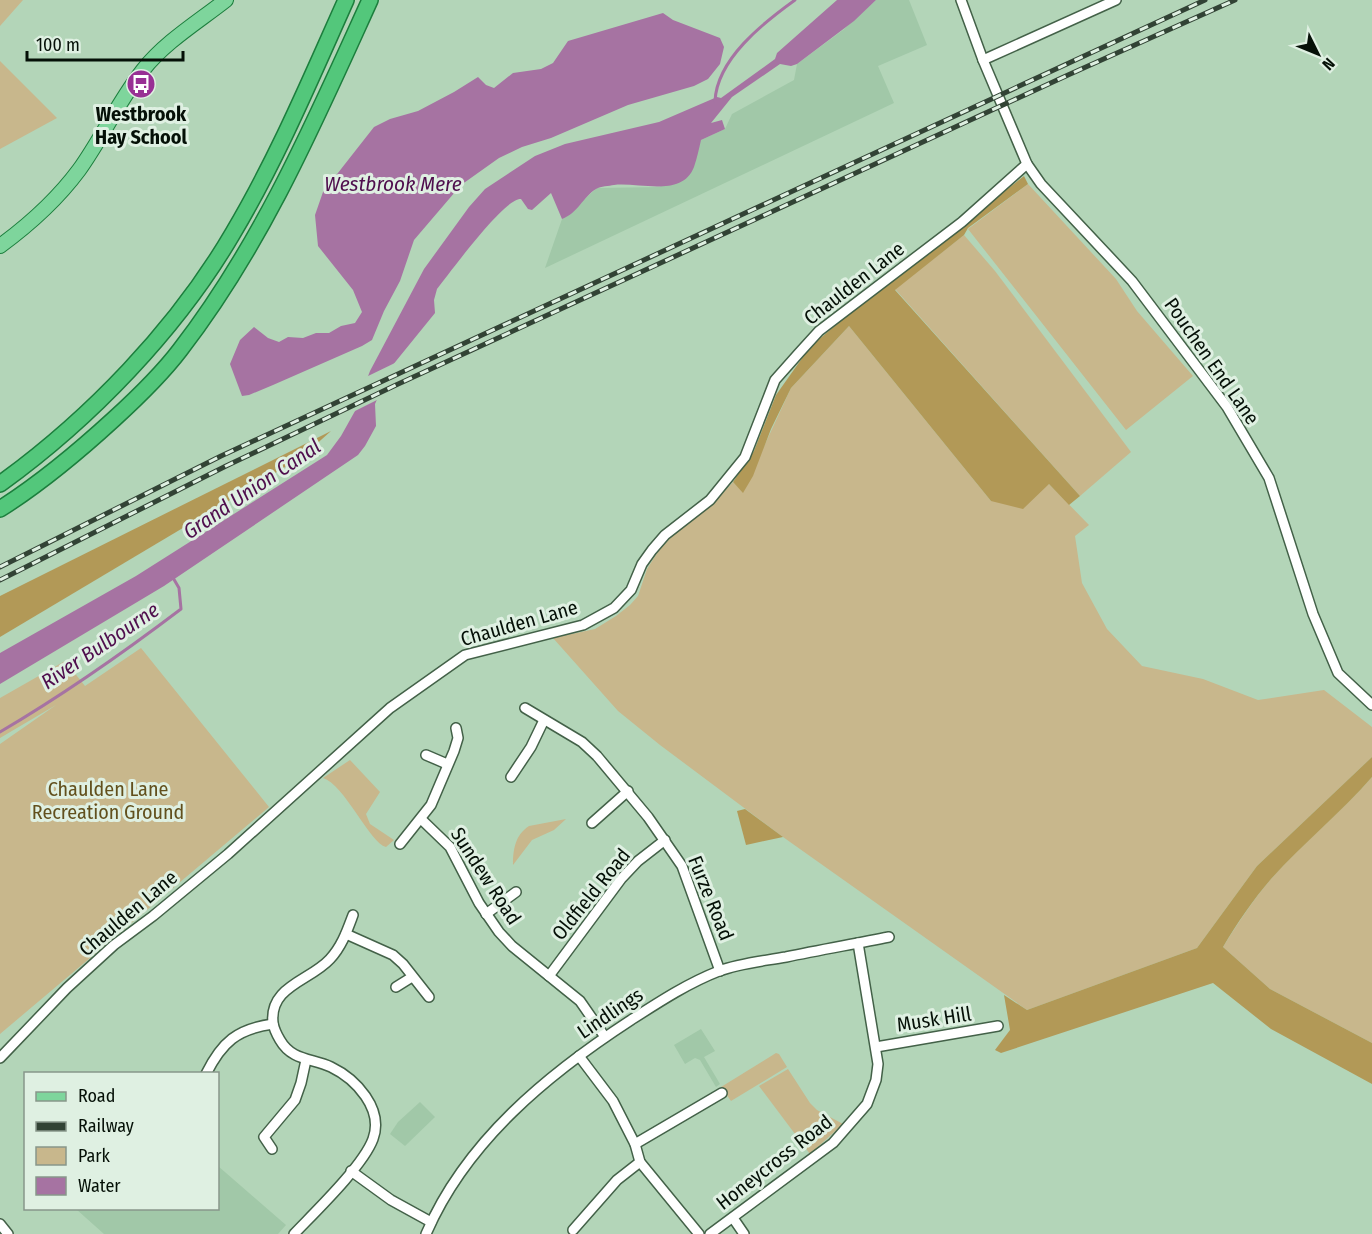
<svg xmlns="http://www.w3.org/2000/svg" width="1372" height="1234" font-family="'Fira Sans Condensed',sans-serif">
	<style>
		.built { fill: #a1c8a8 }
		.green { fill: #c8b78c }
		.forest { fill: #b29957 }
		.water { fill: #a673a2 }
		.pier { fill: #b3d5b8 }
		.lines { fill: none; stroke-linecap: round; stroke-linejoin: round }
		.stream { stroke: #a673a2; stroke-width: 3 }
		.minor-casing { stroke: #436148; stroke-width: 12 }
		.primary-casing { stroke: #1c7e3d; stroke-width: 16 }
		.trunk-casing { stroke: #1c7e3d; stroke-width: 18 }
		.minor { stroke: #fff; stroke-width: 9 }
		.primary { stroke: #7ed59c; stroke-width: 14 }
		.trunk { stroke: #53c77b; stroke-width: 15 }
		.rail-casing { stroke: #324335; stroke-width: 5 }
		.rail { stroke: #dff0e2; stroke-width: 3; stroke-dasharray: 9; stroke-linecap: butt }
		.labels { text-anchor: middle; stroke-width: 6; stroke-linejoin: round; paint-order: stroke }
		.poi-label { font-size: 20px; font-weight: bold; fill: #051007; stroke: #dff0e2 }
		.street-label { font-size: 20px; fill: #051007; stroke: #dff0e2 }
		.park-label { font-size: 20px; fill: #62501d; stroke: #dff0e2 }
		.water-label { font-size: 21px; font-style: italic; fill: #4f0e4d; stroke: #dff0e2 }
	</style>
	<rect width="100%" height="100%" fill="#b3d5b8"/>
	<g class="built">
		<path d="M876 0H909L927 45 878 66 894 103 545 268 562 219 597 188 660 187 701 140 725 129 732 114 794 80 797 64 843 30Z"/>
		<path d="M720 902 727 922 712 926 706 907Z"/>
		<path d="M701 1029 715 1051 704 1057 720 1084 716 1087 700 1060 695 1058 685 1064 674 1045Z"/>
		<path d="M420 1102 435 1117 405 1146 390 1134 398 1122Z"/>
		<path d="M218 1166 286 1225 278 1234H104L76 1209 218 1208Z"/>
	</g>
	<g class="green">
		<path d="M0 0H23L0 26Z"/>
		<path d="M0 61 57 118 0 149Z"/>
		<path d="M1028 184 1116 279 1137 311 1193 376 1126 430 968 229Z"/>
		<path d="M964 235 995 271 1131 452 1080 496 895 289Z"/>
		<path d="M849 326 991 501 1049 484 1089 525 1075 536 1082 583 1107 629 1142 666 1203 679 1258 700 1324 690 1372 727V757L1257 866 1197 948 1027 1010 783 837 660 745 618 711 553 638 595 629 616 616 630 605 638 596 647 569 659 550 681 527 712 505 733 482 743 492 791 388Z"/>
		<path d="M141 648 269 807 0 1034V744L56 705 0 738V698L65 661 85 686Z"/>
		<path d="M350 760 380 792 366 814 370 824 394 840 386 847C370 843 344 784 323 778Z"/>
		<path d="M1372 777V1043L1270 989 1223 947C1238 923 1253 900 1271 879 1302 843 1341 813 1372 777Z"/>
		<path d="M566 819 554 830 532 840 513 865C513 850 515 835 529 826Z"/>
		<path d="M776 1053 779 1054 787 1067 731 1101 721 1087Z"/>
		<path d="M788 1069 810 1103 817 1110 843 1124 810 1154 759 1086Z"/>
	</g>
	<g class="forest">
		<path d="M1024 176 1028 184 968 228 964 235 895 290 1080 496 1069 505 1049 484 1023 509 991 501 849 326 791 388 771 429 753 476 743 493 733 482 754 451 776 395 810 347 857 307Z"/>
		<path d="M331 431 302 457 0 637V596Z"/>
		<path d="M1372 757V777C1341 813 1303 843 1271 879 1253 900 1237 923 1223 947L1270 989 1372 1043V1084L1271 1029 1213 983 1001 1053 995 1050 1010 1030 1004 995 1027 1010 1197 948 1257 866Z"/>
		<path d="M745 809 783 837 746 845 737 811Z"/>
	</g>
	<g class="water">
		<path d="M837 0H876L854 21 797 64 791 66 780 64 732 97 711 123 722 120 725 129 701 140C699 149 697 158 694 167 682 198 639 182 614 185 609 186 601 186 596 189 583 197 578 213 562 219L551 193 532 210 528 209 521 199C505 197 449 274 437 289L434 300 435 313 392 366 375 404 376 426 365 446 358 455 164 586 0 684V653L136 576 327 455 341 436 355 411 370 371 424 269 469 207 485 189 535 156 565 144 659 122 717 97 721 98 775 59 777 53Z"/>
		<path d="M663 13 673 20 720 38 724 47 720 64 708 79 694 86 628 105 551 138 522 147 499 158 461 185 414 240 400 281 384 311 372 340 362 346 273 385 249 395 242 396 230 364 240 340 254 327 268 338 279 342 288 337 303 338 316 333H329L341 326 355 323 362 312 353 290 318 246 315 215 323 192 374 127 390 119 418 111 454 92 478 77 486 85 494 88 513 73 541 69 553 63 568 41Z"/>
	</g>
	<path class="pier" d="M399 361 394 367 381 398 351 413 366 377Z"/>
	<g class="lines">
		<g class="stream">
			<path d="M715 101C717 59 763 23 795 0"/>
			<path d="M0 732C63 695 123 653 181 609L179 588 172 576"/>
		</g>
		<g class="minor-casing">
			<g id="minor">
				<path d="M961 0 983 60 1027 164 1041 184 1132 281 1227 407 1269 478 1313 614 1338 673 1372 705"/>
				<path d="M983 60 1116 0"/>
				<path d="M525 708 582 742 597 756 648 817 682 866 720 971"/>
				<path d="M426 755 447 764"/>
				<path d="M511 777 531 747 544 720"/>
				<path d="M421 819 450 847 479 903 499 932 512 946 580 1001 605 1037"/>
				<path d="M592 823 628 791"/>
				<path d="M400 844 431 805 454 751 458 738 456 728"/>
				<path d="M486 914 516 892"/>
				<path d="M346 934 393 955 403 964 429 997"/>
				<path d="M549 976 621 879 638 861 665 840"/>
				<path d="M396 987 412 977"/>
				<path d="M876 1047 998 1026"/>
				<path d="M579 1056 613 1101 635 1144 640 1162 699 1234"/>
				<path d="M0 1058 67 988 114 945 153 916 228 854 390 708 465 655 583 625 614 608 631 590 642 564 652 550 665 535 710 500 745 457 775 380 799 353 819 331 962 222 1027 164"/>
				<path d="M206 1074C222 1042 237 1029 273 1024"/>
				<path d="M635 1144 722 1093"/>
				<path d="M272 1149 264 1137 295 1100 301 1083 306 1060"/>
				<path d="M351 1171 391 1200 431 1222"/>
				<path d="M733 1218 744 1234"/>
				<path d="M0 1224 8 1234"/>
				<path d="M573 1230 617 1180 640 1162"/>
				<path d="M294 1234C315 1212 363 1166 373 1139 384 1109 356 1079 331 1067 312 1058 292 1061 280 1040 277 1035 274 1029 273 1023 269 986 310 981 330 959 342 946 347 931 353 915"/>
				<path d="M426 1234C466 1141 548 1074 631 1020 659 1002 688 983 719 971 740 963 764 961 786 957 820 950 854 944 889 937"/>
				<path d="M710 1234 833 1143 867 1104 876 1080 878 1064 858 943"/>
			</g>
		</g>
		<g class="primary-casing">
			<path id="primary" d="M0 246C30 224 56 201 79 170 102 138 118 102 143 70 165 42 198 22 226 0"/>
		</g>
		<g class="trunk-casing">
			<g id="trunk">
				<path d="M0 484C90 419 177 329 233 233 277 159 311 78 346 0"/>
				<path d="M0 509C41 483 78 452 114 419 137 398 161 375 180 350 262 244 315 121 370 0"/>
			</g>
		</g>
		<use href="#minor" class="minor"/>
		<use href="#primary" class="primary"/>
		<use href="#trunk" class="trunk"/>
		<g class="rail-casing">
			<g id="rail">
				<path d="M0 567 221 456 1205 0"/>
				<path d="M0 580 226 466 396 385 1068 75 1235 0"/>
			</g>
		</g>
		<use href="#rail" class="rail"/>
	</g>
	<defs>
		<g id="bus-disc" transform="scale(1.5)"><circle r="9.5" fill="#983094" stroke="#dff0e2"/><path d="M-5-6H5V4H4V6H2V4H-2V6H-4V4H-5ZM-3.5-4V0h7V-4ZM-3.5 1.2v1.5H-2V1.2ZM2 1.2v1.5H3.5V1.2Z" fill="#fff"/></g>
	</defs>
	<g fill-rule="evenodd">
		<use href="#bus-disc" x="141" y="84"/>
	</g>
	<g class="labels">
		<g class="poi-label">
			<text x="141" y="121">Westbrook<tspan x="141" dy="23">Hay School</tspan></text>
		</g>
		<g class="street-label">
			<text transform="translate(854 283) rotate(-38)" y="7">Chaulden Lane</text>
			<text transform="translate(1212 361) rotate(55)" y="7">Pouchen End Lane</text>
			<text transform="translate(519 623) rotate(-16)" y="7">Chaulden Lane</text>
			<text transform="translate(486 876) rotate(57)" y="7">Sundew Road</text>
			<text transform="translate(591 894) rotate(-51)" y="7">Oldfield Road</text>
			<text transform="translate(711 898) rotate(68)" y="7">Furze Road</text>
			<text transform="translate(128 913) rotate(-40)" y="7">Chaulden Lane</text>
			<text transform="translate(610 1013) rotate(-34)" y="7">Lindlings</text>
			<text transform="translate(934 1019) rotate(-9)" y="7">Musk Hill</text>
			<text transform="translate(774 1162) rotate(-38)" y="7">Honeycross Road</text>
		</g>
		<g class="park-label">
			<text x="108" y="796">Chaulden Lane<tspan x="108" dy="23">Recreation Ground</tspan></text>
		</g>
		<g class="water-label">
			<text x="393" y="191">Westbrook Mere</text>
			<text transform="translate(252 489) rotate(-34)" y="7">Grand Union Canal</text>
			<text transform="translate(100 646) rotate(-34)" y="7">River Bulbourne</text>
		</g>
	</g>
	<rect x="24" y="1072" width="195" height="138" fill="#dff0e2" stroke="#88968a" stroke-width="1.5"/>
	<rect x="36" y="1092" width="30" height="9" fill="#7ed59c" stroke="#88968a" stroke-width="1.5"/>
	<text x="78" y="1102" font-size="18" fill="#051007">Road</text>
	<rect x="36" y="1122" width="30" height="9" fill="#324335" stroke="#88968a" stroke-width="1.5"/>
	<text x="78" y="1132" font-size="18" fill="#051007">Railway</text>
	<rect x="36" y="1147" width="30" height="18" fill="#c8b78c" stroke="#88968a" stroke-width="1.5"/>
	<text x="78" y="1162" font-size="18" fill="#051007">Park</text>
	<rect x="36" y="1177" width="30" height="18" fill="#a673a2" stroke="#88968a" stroke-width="1.5"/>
	<text x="78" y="1192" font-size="18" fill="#051007">Water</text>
	<g transform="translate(1318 54) rotate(133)" stroke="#dff0e2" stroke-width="4.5" paint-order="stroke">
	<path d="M0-4.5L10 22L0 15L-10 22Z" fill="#051007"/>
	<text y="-9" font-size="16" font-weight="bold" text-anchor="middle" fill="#051007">N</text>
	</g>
	<path d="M27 51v9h156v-9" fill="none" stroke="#051007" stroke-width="3"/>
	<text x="36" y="51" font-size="18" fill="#051007" stroke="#dff0e2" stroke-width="4.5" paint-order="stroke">100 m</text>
</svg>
